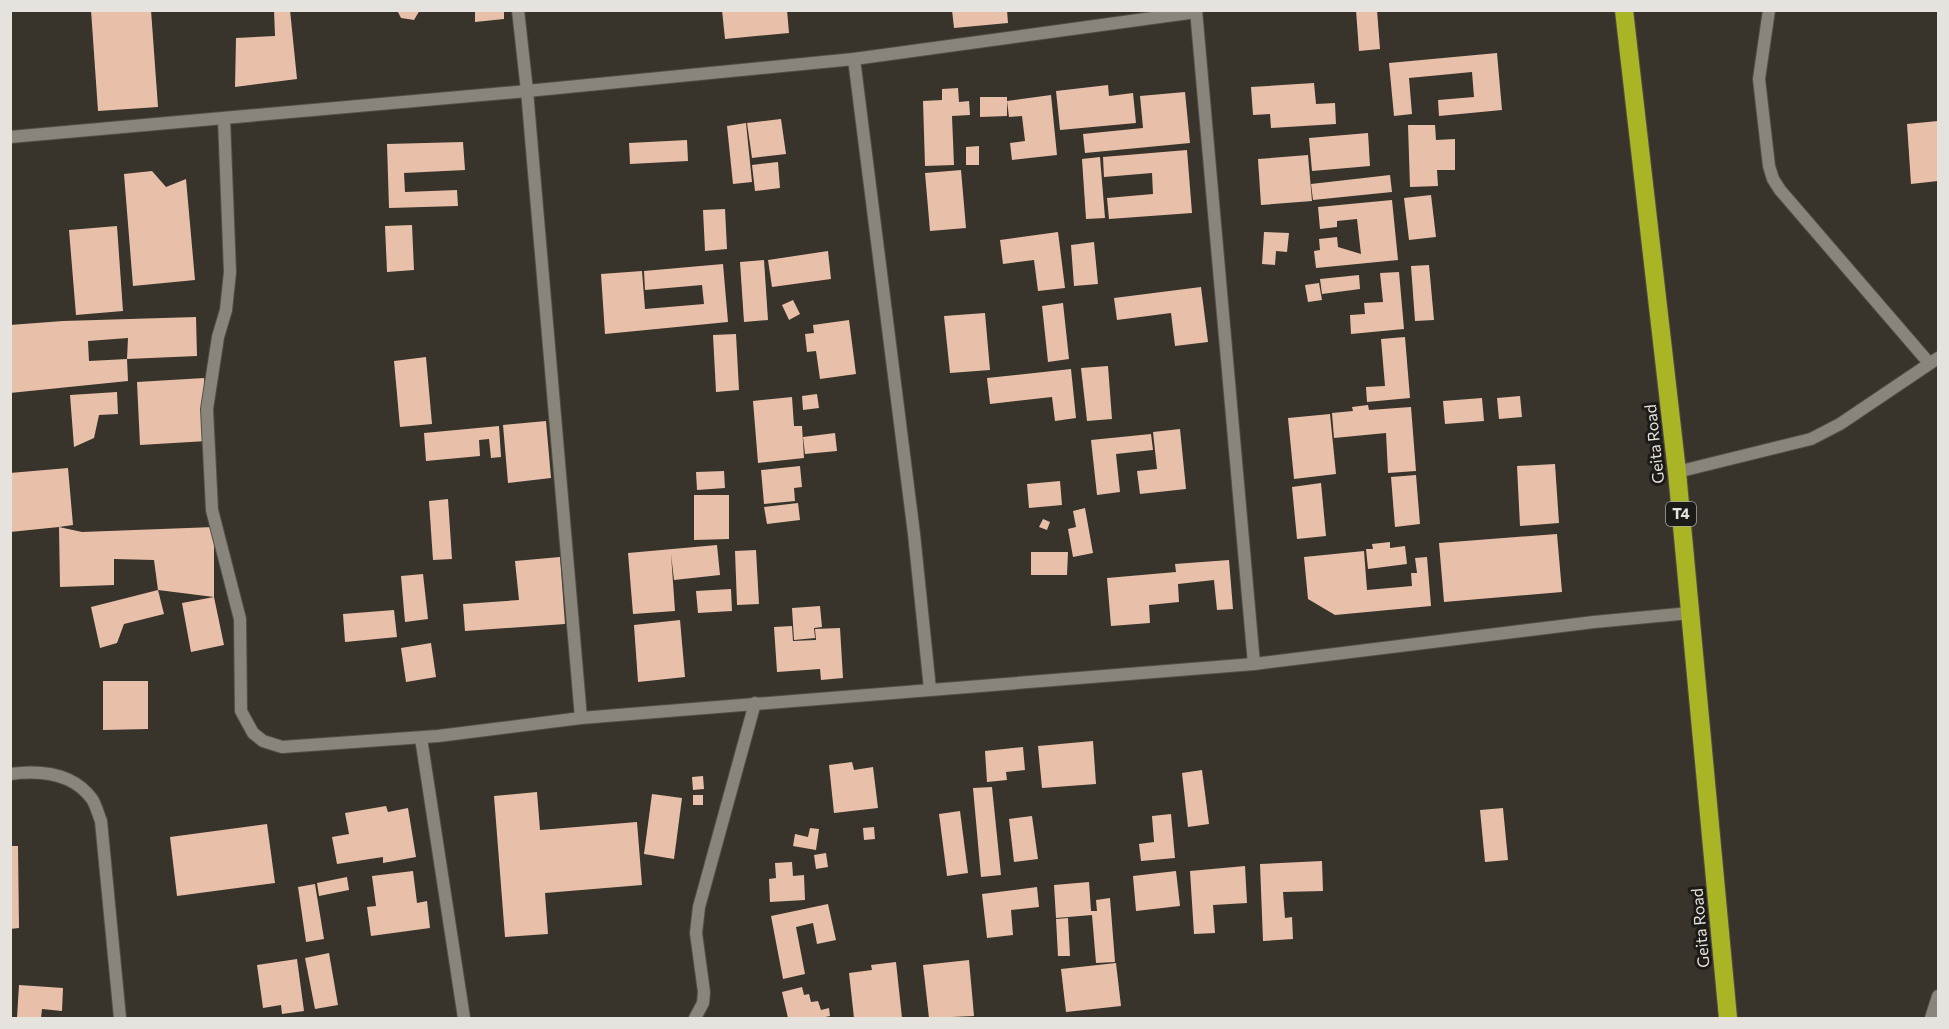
<svg xmlns="http://www.w3.org/2000/svg" width="1949" height="1029" font-family="Commissioner,sans-serif">
	<style>
		.building { fill: #e8c0a9 }
		.lines { fill: none; stroke-linecap: round; stroke-linejoin: round }
		.lane-casing { stroke: #534f48; stroke-width: 14 }
		.street-casing { stroke: #534f48; stroke-width: 14 }
		.highway-casing { stroke: #534f48; stroke-width: 20 }
		.lane { stroke: #8a857b; stroke-width: 12 }
		.street { stroke: #8a857b; stroke-width: 12 }
		.highway { stroke: #a9b524; stroke-width: 18 }
		.labels { text-anchor: middle; stroke-width: 6; stroke-linejoin: round; paint-order: stroke }
		.shield { fill: #1d1b18; stroke: #aaa7a3; stroke-width: 1.5 }
		.shield-label { font-size: 15px; font-weight: bold; fill: #e6e3de }
		.street-label { font-size: 16px; fill: #e6e3de; stroke: #1d1b18 }
	</style>
	<rect width="100%" height="100%" fill="#38332b"/>
	<g class="building">
		<path d="M91 10H151L158 107 98 111Z"/>
		<path d="M274 10H290L297 79 235 87 236 38 275 36Z"/>
		<path d="M397 10H420L414 20 401 18Z"/>
		<path d="M475 10H504V19L475 22Z"/>
		<path d="M722 10H787L789 33 725 39Z"/>
		<path d="M952 10H1007L1008 23 954 28Z"/>
		<path d="M1356 10H1377L1380 49 1359 51Z"/>
		<path d="M1497 53 1502 110 1439 116 1438 100 1474 97 1472 72 1409 78 1412 114 1394 116 1389 63Z"/>
		<path d="M1314 83 1316 104 1335 103 1336 124 1271 128 1270 114 1253 115 1251 87Z"/>
		<path d="M1108 85 1109 96 1133 93 1136 123 1060 130 1056 91Z"/>
		<path d="M958 88 959 102 969 101 970 115 952 116 954 165 925 166 923 101 942 100V89Z"/>
		<path d="M1185 92 1190 143 1085 153 1083 134 1143 128 1140 96Z"/>
		<path d="M1051 95 1057 155 1012 160 1010 143 1025 141 1022 116 1009 117 1007 101Z"/>
		<path d="M980 97H1007V116L980 117Z"/>
		<path d="M781 119 786 154 752 158 747 123Z"/>
		<path d="M1938 121V181L1911 184 1907 124Z"/>
		<path d="M746 123 752 182 733 184 727 126Z"/>
		<path d="M1408 125H1435L1436 140 1455 139V170H1437L1438 186 1410 187Z"/>
		<path d="M1368 133 1370 166 1312 171 1309 138Z"/>
		<path d="M687 140 688 161 630 164 629 143Z"/>
		<path d="M463 142 465 170 404 173 405 192 457 190 458 206 389 208 387 144Z"/>
		<path d="M979 146V165H966V147Z"/>
		<path d="M1187 150 1192 213 1109 219 1107 198 1153 194 1152 173 1104 177 1103 157Z"/>
		<path d="M1308 155 1312 201 1261 205 1258 159Z"/>
		<path d="M1100 157 1105 218 1086 219 1082 159Z"/>
		<path d="M778 162 780 188 755 191 752 165Z"/>
		<path d="M961 170 966 228 930 231 925 173Z"/>
		<path d="M152 171 166 187 186 179 195 280 133 286 124 174Z"/>
		<path d="M1390 175 1392 192 1313 200 1311 184Z"/>
		<path d="M1431 195 1436 237 1409 240 1404 198Z"/>
		<path d="M1392 200 1398 260 1316 268 1314 251 1320 250 1319 239 1337 237 1338 247 1361 254 1357 219 1337 221V227L1320 229 1318 207Z"/>
		<path d="M725 209 727 249 705 251 703 210Z"/>
		<path d="M412 225 414 270 387 272 385 226Z"/>
		<path d="M117 226 123 311 76 315 69 230Z"/>
		<path d="M1058 232 1065 288 1038 291 1034 260 1003 264 1000 240Z"/>
		<path d="M1264 232 1289 233 1287 252 1276 251 1275 265 1262 264Z"/>
		<path d="M1094 242 1098 284 1074 286 1071 245Z"/>
		<path d="M828 251 831 279 772 287 768 260Z"/>
		<path d="M764 260 768 320 744 322 740 262Z"/>
		<path d="M723 264 728 322 605 334 601 274 642 271 645 309 704 304 702 285 645 290 644 271Z"/>
		<path d="M1429 265 1434 320 1415 321 1411 266Z"/>
		<path d="M1399 272 1404 329 1351 334 1350 315 1365 314 1364 303 1383 302 1380 273Z"/>
		<path d="M1359 275 1360 289 1322 294 1320 279Z"/>
		<path d="M1319 283 1322 300 1308 302 1305 285Z"/>
		<path d="M1201 287 1208 342 1175 346 1171 313 1117 320 1114 298Z"/>
		<path d="M793 300 800 314 789 320 782 305Z"/>
		<path d="M1063 303 1069 359 1048 362 1042 306Z"/>
		<path d="M985 313 990 370 950 373 944 316Z"/>
		<path d="M196 317 197 356 127 359 128 338 88 341 89 361 127 359 128 381 10 393V325L63 321Z"/>
		<path d="M849 320 856 374 820 379 816 351 807 352 805 334 814 333 813 325Z"/>
		<path d="M736 334 739 390 716 392 713 335Z"/>
		<path d="M1405 337 1410 398 1367 402 1366 387 1385 386 1381 339Z"/>
		<path d="M426 357 432 424 400 427 394 361Z"/>
		<path d="M1108 366 1112 419 1087 421 1081 368Z"/>
		<path d="M1071 369 1076 418 1055 421 1052 397 990 404 987 378Z"/>
		<path d="M204 378 207 441 140 445 137 382Z"/>
		<path d="M117 392 118 414 99 415 94 438 74 447 70 395Z"/>
		<path d="M817 394 819 408 803 410 802 396Z"/>
		<path d="M1520 396 1522 417 1499 419 1497 398Z"/>
		<path d="M792 397 794 426H802L804 458 758 463 753 401Z"/>
		<path d="M1482 398 1484 421 1445 424 1443 401Z"/>
		<path d="M1368 405 1369 410 1411 407 1416 471 1388 473 1386 433 1334 438 1332 413 1353 411 1352 407Z"/>
		<path d="M1330 414 1336 474 1294 479 1288 418Z"/>
		<path d="M546 421 551 478 508 483 503 425Z"/>
		<path d="M499 426 501 457 491 458 489 439 479 440 480 456 426 461 424 433Z"/>
		<path d="M1180 429 1186 489 1140 494 1137 471 1157 469 1153 432Z"/>
		<path d="M835 433 837 451 805 454 803 437Z"/>
		<path d="M1151 434 1153 450 1116 454 1120 492 1097 495 1091 440Z"/>
		<path d="M1555 464 1559 523 1520 526 1517 466Z"/>
		<path d="M800 466 802 487 794 488 795 501 764 504 761 470Z"/>
		<path d="M68 468 73 525 59 527 82 532 214 527V597L224 645 191 652 182 603 214 597 158 590 154 560 114 559V585L60 587 59 527 10 532V473Z"/>
		<path d="M724 471 725 488 697 490 696 472Z"/>
		<path d="M1416 475 1420 524 1395 527 1391 477Z"/>
		<path d="M1060 481 1062 505 1029 508 1027 484Z"/>
		<path d="M1321 483 1326 536 1297 539 1292 487Z"/>
		<path d="M694 495H729V539L694 540Z"/>
		<path d="M448 499 452 559 433 560 429 501Z"/>
		<path d="M798 503 800 520 767 524 764 507Z"/>
		<path d="M1085 508 1093 553 1073 557 1068 529 1076 527 1073 511Z"/>
		<path d="M1043 519 1050 522 1047 530 1039 527Z"/>
		<path d="M1557 534 1562 592 1444 602 1439 543Z"/>
		<path d="M1390 542V548L1405 546 1407 564 1368 569 1366 549H1373L1372 544Z"/>
		<path d="M717 545 720 575 674 580 671 554 675 611 633 614 628 553Z"/>
		<path d="M756 550 759 604 737 605 735 551Z"/>
		<path d="M1364 551 1367 590 1412 586 1411 573H1417L1415 558 1427 557 1431 606 1335 615 1308 599 1304 557Z"/>
		<path d="M1031 552H1068L1067 575H1031Z"/>
		<path d="M560 557 565 624 465 631 463 604 519 600 515 561Z"/>
		<path d="M1229 560 1233 609 1217 610 1214 580 1178 584 1179 602 1149 605 1150 623 1111 626 1107 578 1176 572 1175 564Z"/>
		<path d="M423 574 428 619 405 622 401 576Z"/>
		<path d="M731 589 732 611 698 613 696 591Z"/>
		<path d="M158 590 164 614 124 624 117 643 100 648 91 607Z"/>
		<path d="M820 606 822 627 814 628 815 638 794 640 792 608Z"/>
		<path d="M394 610 397 637 345 642 343 614Z"/>
		<path d="M680 620 685 677 638 682 634 625Z"/>
		<path d="M792 626 793 641 816 640 815 629 840 628 843 678 821 680 820 669 777 672 774 627Z"/>
		<path d="M431 643 436 677 406 682 401 648Z"/>
		<path d="M103 681H148V729L103 730Z"/>
		<path d="M1093 741 1096 784 1042 788 1038 746Z"/>
		<path d="M1023 747 1025 770 1006 772 1007 780 987 782 985 751Z"/>
		<path d="M852 762 854 770 873 767 878 808 834 813 829 765Z"/>
		<path d="M1202 770 1209 824 1188 827 1182 773Z"/>
		<path d="M703 776 704 789 693 790 692 777Z"/>
		<path d="M992 787 1001 875 981 877 973 788Z"/>
		<path d="M537 792 540 830 637 822 642 885 545 893 548 934 505 937 494 796Z"/>
		<path d="M652 794 682 798 674 859 644 854Z"/>
		<rect x="693" y="795" width="10" height="10"/>
		<path d="M386 806 388 812 408 808 416 857 383 863V857L337 864 332 837 349 834 345 813Z"/>
		<path d="M1503 808 1508 860 1485 862 1480 810Z"/>
		<path d="M960 811 968 873 947 876 939 814Z"/>
		<path d="M1171 814 1175 858 1141 861 1139 844 1154 842 1152 816Z"/>
		<path d="M1032 816 1038 859 1014 862 1009 819Z"/>
		<path d="M267 824 275 883 177 896 170 837Z"/>
		<path d="M874 827 875 839 864 840 863 828Z"/>
		<path d="M810 828 819 829 816 850 793 846 795 834 808 837Z"/>
		<path d="M10 846H18L19 928 10 929Z"/>
		<path d="M826 853 828 867 816 869 814 855Z"/>
		<path d="M1322 861 1323 891 1283 892 1285 918 1292 917 1293 939 1263 941 1260 864Z"/>
		<path d="M792 862 793 876 804 875 805 900 770 902 769 879 776 878 775 863Z"/>
		<path d="M1245 866 1247 903 1213 905 1215 933 1194 934 1190 871Z"/>
		<path d="M413 871 417 903 427 901 430 928 371 936 367 907 376 906 372 876Z"/>
		<path d="M1176 871 1180 906 1136 911 1133 876Z"/>
		<path d="M347 877 349 890 319 896 317 883Z"/>
		<path d="M1089 882 1091 911H1097L1096 900 1110 898 1115 962 1096 963 1092 915 1056 918 1054 885Z"/>
		<path d="M315 884 324 939 306 942 298 887Z"/>
		<path d="M1037 887 1039 907 1011 910 1013 935 987 938 982 894Z"/>
		<path d="M828 904 836 940 817 944 813 923 796 927 805 974 783 979 771 916Z"/>
		<path d="M1068 918 1070 956H1058L1056 919Z"/>
		<path d="M329 953 338 1005 315 1009 305 958Z"/>
		<path d="M297 959 304 1011 282 1014 281 1005 263 1008 257 965Z"/>
		<path d="M969 960 974 1016 929 1018 923 965Z"/>
		<path d="M896 962 902 1018H854L849 973 872 970 871 965Z"/>
		<path d="M1116 963 1121 1006 1066 1012 1061 969Z"/>
		<path d="M19 985 63 988 62 1011 42 1009 41 1018H17Z"/>
		<path d="M802 987 804 995 809 994 811 1002 818 1001 821 1010 829 1008 830 1016 821 1018H788L782 992Z"/>
	</g>
	<g class="lines">
		<g class="lane-casing">
			<g id="lane">
				<path d="M1769 10 1759 79 1769 166 1773 179 1780 190 1929 363"/>
				<path d="M1931 1018 1938 996"/>
			</g>
		</g>
		<g class="street-casing">
			<g id="street">
				<path d="M518 10 527 91 581 718"/>
				<path d="M1196 10 1254 664"/>
				<path d="M854 59 914 534 930 689"/>
				<path d="M224 119 230 272 226 310 218 337 207 409 212 510 240 619 241 711 253 733 263 741 282 747 438 736 581 718 1254 664 1594 622 1690 613"/>
				<path d="M10 137 527 91 854 59 1196 12"/>
				<path d="M1677 472 1811 439 1840 424 1938 358"/>
				<path d="M421 738 464 1018"/>
				<path d="M10 774C40 770 73 773 92 799 96 805 98 814 101 821L120 1018"/>
				<path d="M695 1018 703 1003 704 992 696 933 699 907 755 703"/>
			</g>
		</g>
		<g class="highway-casing">
			<path id="highway" d="M1624 10 1677 472 1728 1018"/>
		</g>
		<use href="#lane" class="lane"/>
		<use href="#street" class="street"/>
		<use href="#highway" class="highway"/>
	</g>
	<g class="labels">
		<rect class="shield" x="1666" y="502" width="30" height="24" rx="4.5"/>
		<g class="shield-label">
			<text x="1681" y="519">T4</text>
		</g>
		<g class="street-label">
			<text transform="translate(1654 444) rotate(-96)" y="6">Geita Road</text>
			<text transform="translate(1700 928) rotate(-95)" y="6">Geita Road</text>
		</g>
	</g>
	<rect width="1949" height="1029" fill="none" stroke="#e6e3de" stroke-width="24"/>
</svg>
